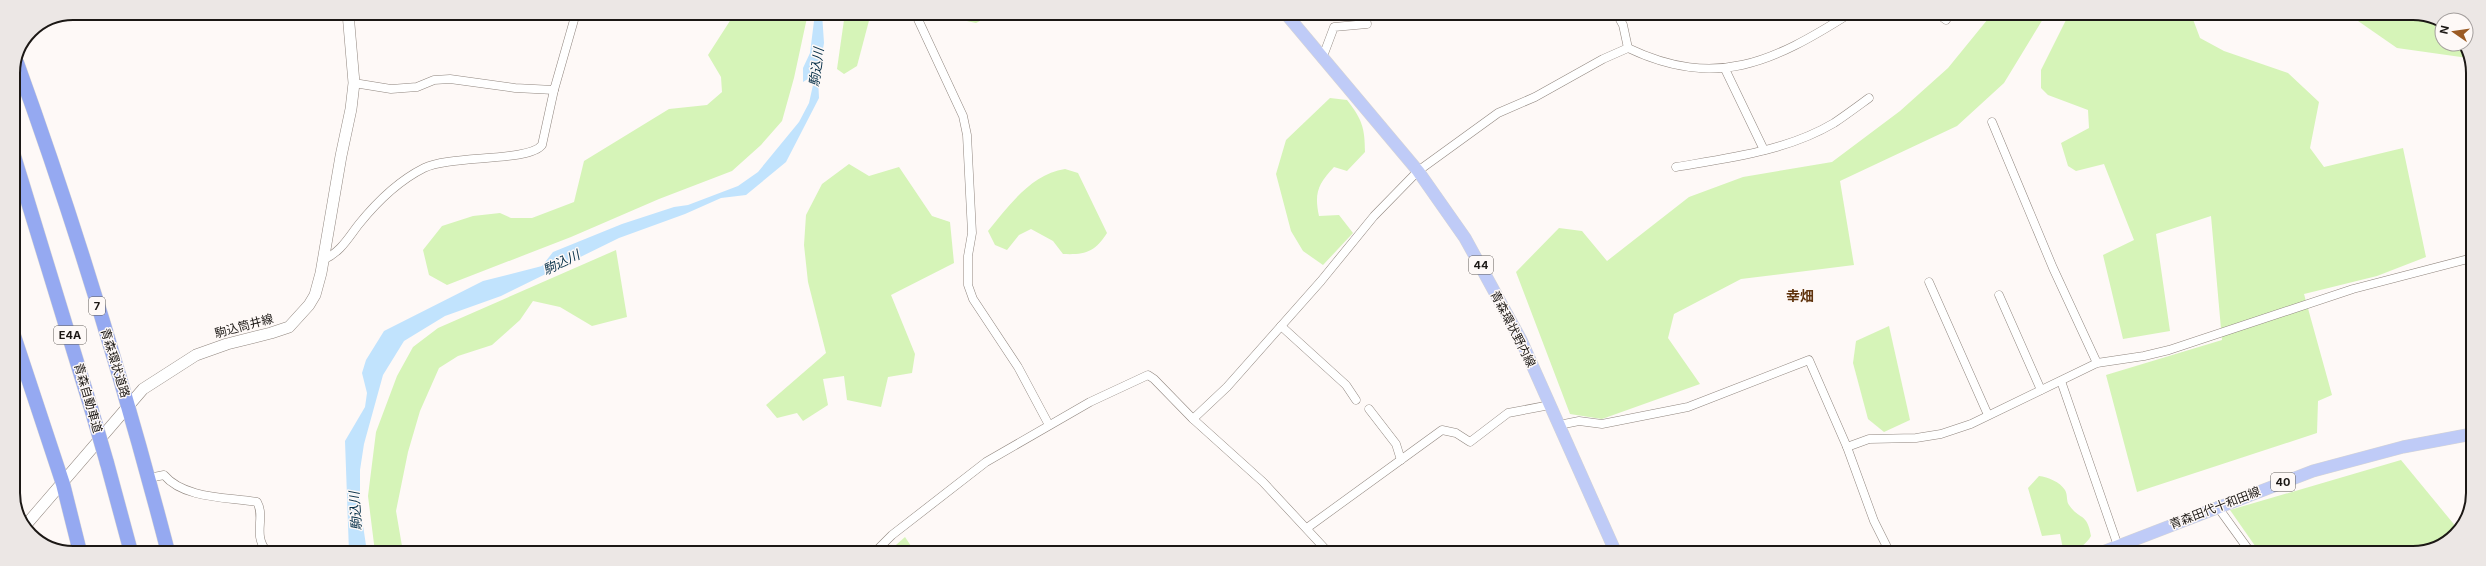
<svg xmlns="http://www.w3.org/2000/svg" width="2486" height="566" font-family="Inter,'Noto Sans JP',sans-serif">
	<style>
		.green { fill: #d6f4b8 }
		.water { fill: #c1e3fd }
		.lines { fill: none; stroke-linecap: round; stroke-linejoin: round }
		.street-casing { stroke: #90867f; stroke-width: 9 }
		.secondary-casing { stroke: #90867f; stroke-width: 12 }
		.primary-casing { stroke: #d6d5d5; stroke-width: 13 }
		.highway-casing { stroke: #d6d5d5; stroke-width: 15 }
		.street { stroke: #fff; stroke-width: 8 }
		.secondary { stroke: #fff; stroke-width: 11 }
		.primary { stroke: #bfcbf7; stroke-width: 12 }
		.highway { stroke: #95a9f1; stroke-width: 14 }
		.highway-bridge-casing { stroke: #d6d5d5; stroke-width: 15; stroke-linecap: butt }
		.highway-bridge { stroke: #95a9f1; stroke-width: 14 }
		.labels { text-anchor: middle; stroke-width: 3; stroke-linejoin: round; paint-order: stroke }
		.shield { fill: #fef9f7; stroke: #605c59; stroke-width: 1 }
		.shield-label { font-size: 11px; font-weight: bold; fill: #1c1815 }
		.street-label { font-size: 12px; fill: #1c1815; stroke: #fef9f7 }
		.water-label { font-size: 13px; font-style: italic; fill: #052f48; stroke: #fef9f7 }
		.quarter-label { font-size: 14px; font-weight: bold; fill: #60340e; stroke: #fef9f7 }
		.rim { fill: none; stroke: #1c1815; stroke-width: 2 }
	</style>
	<rect width="100%" height="100%" fill="#fef9f7"/>
	<g class="green">
		<path d="M735 13H808L794 78 782 121 761 145 732 171 659 199 571 237 447 285 429 275 423 250 442 226 473 216 500 213 511 218H532L574 202 584 161 669 109 707 105 722 92 721 77 708 55Z"/>
		<path d="M845 13H871L857 66 844 74 837 69Z"/>
		<path d="M949 13H996L976 23 953 18Z"/>
		<path d="M1992 14H2046L2004 83 1957 126 1840 181 1854 265 1741 279 1674 314 1668 338 1700 384 1602 419 1570 414 1516 272 1559 228 1582 231 1607 261 1689 197 1743 177 1832 162 1900 111 1948 68Z"/>
		<path d="M2069 14H2191L2200 38 2224 51 2288 73 2319 102 2310 148 2324 167 2403 148 2426 257 2377 276 2304 294 2332 395 2318 401 2317 433 2137 492 2106 375 2222 340 2211 216 2156 234 2170 331 2123 339 2103 255 2134 240 2104 164 2076 171 2068 166 2061 143 2089 128 2088 110 2048 95 2041 88V70Z"/>
		<path d="M2348 14H2425L2442 24V44H2463L2468 58 2397 48Z"/>
		<path d="M1330 98 1347 100C1362 119 1365 128 1365 152L1347 171 1334 167C1318 184 1314 193 1319 216L1339 215 1353 233 1323 265 1303 251 1291 231 1276 174 1286 140Z"/>
		<path d="M849 164 869 176 899 167 932 216 950 222 954 263 891 295 915 354 912 373 888 377 881 407 847 400 844 376 823 379 828 405 803 421 797 413 777 418 766 405 826 353 808 282 804 245 806 215 822 184Z"/>
		<path d="M1065 169 1078 173 1107 233C1095 252 1085 255 1063 254L1053 241 1031 229 1019 235 1007 250 995 245 988 231C1009 206 1031 174 1065 169Z"/>
		<path d="M616 250 627 317 592 326 560 307 533 301 520 320 492 345 458 356 439 368 420 411 408 452 396 511 403 552H375L368 496 376 432 397 376 413 347 438 328Z"/>
		<path d="M1889 326 1910 420 1884 432 1868 419 1853 363 1856 341Z"/>
		<path d="M2401 460 2457 528 2450 541 2414 553H2260L2230 510Z"/>
		<path d="M2039 476C2048 477 2060 482 2065 490 2068 495 2066 501 2069 505 2080 521 2087 512 2091 536 2085 546 2075 553 2063 549L2060 534 2042 536 2028 488Z"/>
		<path d="M905 537 915 552H888Z"/>
	</g>
	<path class="water" d="M815 13H822L824 43 818 78 819 98 786 162 746 195 721 198 685 214 619 238 501 296 445 316 404 341 383 375 364 444 360 470V505L367 552H349L345 441 365 407 367 393 362 373 366 360 384 331 483 281 542 266 553 252 622 224 674 207 688 205 738 186 758 172 799 122 809 103 813 85 811 77 803 82V68L810 53Z"/>
	<g class="lines">
		<g class="street-casing">
			<g id="street">
				<path d="M915 13 963 116 967 135 972 233 968 256V285L973 299 1018 367 1049 425"/>
				<path d="M1617 14 1623 25 1628 48"/>
				<path d="M1938 14 1946 20 1950 14"/>
				<path d="M1322 59 1334 27 1367 24 1365 14"/>
				<path d="M1725 69 1764 150"/>
				<path d="M354 83 391 89 417 87 434 80 450 79 515 88 554 90 576 13"/>
				<path d="M1992 122 2053 268 2097 363"/>
				<path d="M1676 167C1729 158 1787 151 1834 123 1846 115 1858 106 1869 98"/>
				<path d="M323 260C341 252 348 238 359 224 376 203 400 180 424 168 450 155 529 162 542 145L554 90"/>
				<path d="M1929 282 1988 415"/>
				<path d="M1999 295 2041 390"/>
				<path d="M1281 326 1346 385 1356 400"/>
				<path d="M2061 381 2118 546"/>
				<path d="M1369 409 1396 444 1401 460"/>
				<path d="M1193 419 1227 387 1321 281 1374 216 1418 171 1498 113 1535 97 1603 59 1628 48C1716 90 1773 62 1849 14"/>
				<path d="M1559 425 1579 421 1602 424 1688 407 1809 360 1847 447 1874 521 1890 553"/>
				<path d="M1847 447 1869 439 1916 438 1941 434 1971 424 2097 363 2144 356 2169 350 2353 289 2472 258"/>
				<path d="M149 478 164 475C184 499 228 497 257 502 266 518 252 534 267 552"/>
				<path d="M2217 506 2251 553"/>
				<path d="M1307 528 1442 430 1456 433 1470 442 1508 413 1550 405"/>
				<path d="M875 552 892 535 986 462 1090 402 1148 375 1154 379 1193 419 1263 482 1328 552"/>
			</g>
		</g>
		<g class="secondary-casing">
			<path id="secondary" d="M25 526 143 389 196 355 227 344 271 333 289 327 309 305 315 295 321 273 341 156 351 109 354 83 348 13"/>
		</g>
		<g class="primary-casing">
			<g id="primary">
				<path d="M1286 14 1418 171 1465 238 1521 340 1616 553"/>
				<path d="M2100 553 2313 471 2403 447 2472 434"/>
			</g>
		</g>
		<g class="highway-casing">
			<g id="highway">
				<path d="M17 63C75 223 125 387 168 552"/>
				<path d="M13 153 91 408"/>
				<path d="M13 333 63 484 80 552"/>
				<path d="M107 463 131 552"/>
			</g>
		</g>
		<use href="#street" class="street"/>
		<use href="#secondary" class="secondary"/>
		<use href="#primary" class="primary"/>
		<use href="#highway" class="highway"/>
		<g class="highway-bridge-casing">
			<path id="highway-bridge" d="M91 408 107 463"/>
		</g>
		<use href="#highway-bridge" class="highway-bridge"/>
	</g>
	<g class="labels">
		<g class="shield">
			<rect x="1469" y="256" width="24" height="18" rx="3"/>
			<rect x="89" y="297" width="16" height="18" rx="3"/>
			<rect x="54" y="326" width="32" height="18" rx="3"/>
			<rect x="2271" y="473" width="24" height="18" rx="3"/>
		</g>
		<g class="shield-label">
			<text x="1481" y="269">44</text>
			<text x="97" y="310">7</text>
			<text x="70" y="339">E4A</text>
			<text x="2283" y="486">40</text>
		</g>
		<g class="street-label">
			<text transform="translate(244 326) rotate(-15)" y="4">駒込筒井線</text>
			<text transform="translate(1513 329) rotate(63)" y="4">青森環状野内線</text>
			<text transform="translate(115 363) rotate(73)" y="4">青森環状道路</text>
			<text transform="translate(88 398) rotate(74)" y="4">青森自動車道</text>
			<text transform="translate(2215 508) rotate(-21)" y="4">青森田代十和田線</text>
		</g>
		<g class="water-label">
			<text transform="translate(816 67) rotate(-83)" y="5">駒込川</text>
			<text transform="translate(561 262) rotate(-26)" y="5">駒込川</text>
			<text transform="translate(355 511) rotate(-94)" y="5">駒込川</text>
		</g>
		<g class="quarter-label">
			<text x="1800" y="301">幸畑</text>
		</g>
	</g>
	<path d="M0 0H2486V566H0ZM73 20H2413A53 53 0 0 1 2466 73V493A53 53 0 0 1 2413 546H73A53 53 0 0 1 20 493V73A53 53 0 0 1 73 20Z" fill="#ece7e5" fill-rule="evenodd"/>
	<path class="rim" d="M73 20H2413A53 53 0 0 1 2466 73V493A53 53 0 0 1 2413 546H73A53 53 0 0 1 20 493V73A53 53 0 0 1 73 20Z"/>
	<g transform="translate(2454 32) rotate(283)"><circle r="19" fill="#fef9f7" stroke="#a49f9d"/>
	<path d="M0-3L7 15L0 10L-7 15Z" fill="#9b5b24"/>
	<text y="-6" font-size="11" font-weight="bold" text-anchor="middle" fill="#1c1815">N</text>
	</g>
</svg>
